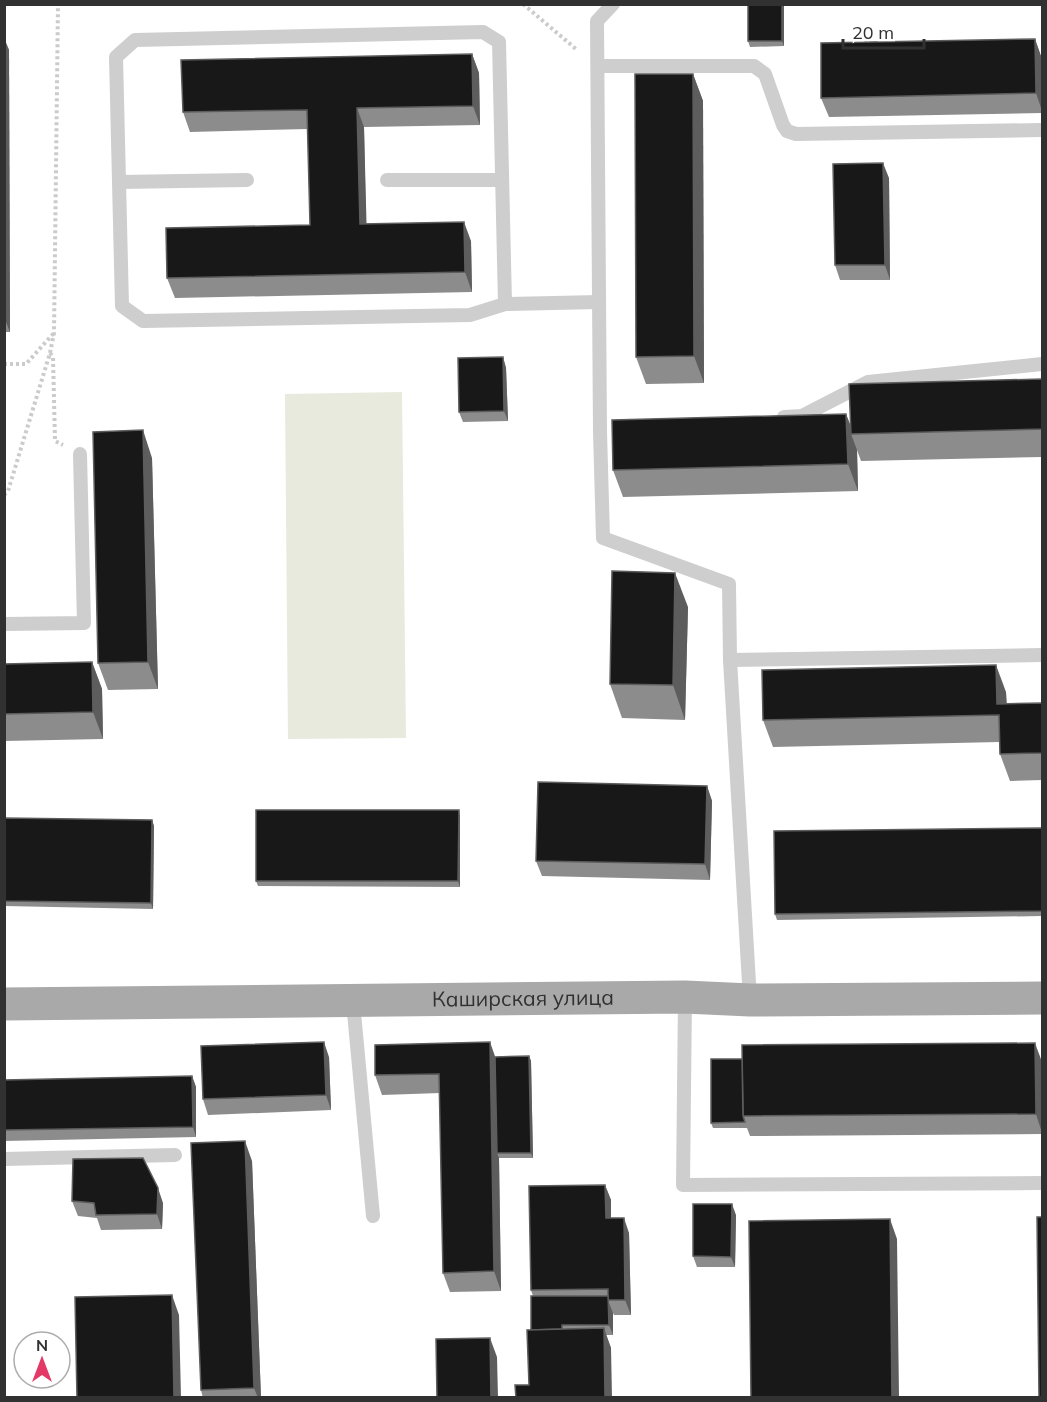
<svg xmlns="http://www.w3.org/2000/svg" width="1047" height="1402" font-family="Mulish,sans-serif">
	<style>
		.grass { fill: #e7eadd }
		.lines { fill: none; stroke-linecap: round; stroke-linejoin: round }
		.path { stroke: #cbcbcb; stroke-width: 4; stroke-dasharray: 3 3; stroke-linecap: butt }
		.service { stroke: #cecece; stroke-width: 14 }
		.primary { stroke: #a9a9a9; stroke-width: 33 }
		.wall { fill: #8c8c8c }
		.shaded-wall { fill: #5d5d5d }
		.building { fill: #181818; stroke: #5d5d5d; stroke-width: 1.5 }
		.labels { text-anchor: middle; stroke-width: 6; stroke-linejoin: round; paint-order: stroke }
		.street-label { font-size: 21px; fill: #313131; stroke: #fff }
	</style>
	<rect width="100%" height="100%" fill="#fff"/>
	<path class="grass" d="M402 392 406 738 288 739 285 394Z"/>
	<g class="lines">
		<g class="path">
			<path d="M523 4 576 49"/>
			<path d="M50 353 53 357 55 441 63 445"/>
			<path d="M4 364H26L53 334"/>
			<path d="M4 495 8 491 50 353 54 333 58 4"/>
		</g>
		<g class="service">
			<path d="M613 4 597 21 600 432 603 538 729 584 730 660 750 1000"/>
			<path d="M598 66H754L765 74 783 125 787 131 796 134 1041 130"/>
			<path d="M387 180H502"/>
			<path d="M119 182 247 180"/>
			<path d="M505 304 499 42 483 32 135 40 116 57 122 306 143 321 470 315 505 304 599 302"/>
			<path d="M784 417 802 416 868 382 1042 364"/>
			<path d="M4 624 84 623 80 454"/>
			<path d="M730 660 1042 655"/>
			<path d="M685 997 683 1185 1042 1183"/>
			<path d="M353 1002 373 1216"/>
			<path d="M4 1159 175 1155"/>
		</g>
		<path class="primary" id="s1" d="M4 1004 685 997 750 1000 1042 998"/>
	</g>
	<g class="wall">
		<path d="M784 4V46L750 47 748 41Z"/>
		<path d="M4 38 9 50 10 332H4Z"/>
		<path d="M1035 39 1042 59V113L829 117 821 98Z"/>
		<path d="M472 54 479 73 480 125 364 127 366 224 471 241 472 292 175 298 167 278 310 225 308 129 190 132 183 112Z"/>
		<path d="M693 74 703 101 704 383 646 384 636 357Z"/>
		<path d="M889 178 890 280H840L835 265Z"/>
		<path d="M503 357 506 368 508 421 463 422 459 412Z"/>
		<path d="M1042 379V457L861 461 857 450 858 491 623 497 613 470 846 414 850 425Z"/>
		<path d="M152 458 158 689 108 690 98 663Z"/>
		<path d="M688 607 685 720 622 718 610 684Z"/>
		<path d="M92 662 102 689 103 739 4 741V664Z"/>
		<path d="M1006 692 1007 704 1042 703V780L1010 781 1000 754 999 742 773 747 763 720Z"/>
		<path d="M707 786 712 801 710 880 542 876 536 861Z"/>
		<path d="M460 816V887L258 886 256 881Z"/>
		<path d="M4 818 152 820 154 826 153 909 4 906Z"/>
		<path d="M1042 828V916L777 920 775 914Z"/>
		<path d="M529 1056 531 1061 533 1158H499L501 1291 450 1292 443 1273 440 1093 382 1095 375 1075 495 1057Z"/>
		<path d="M329 1057 331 1110 208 1115 203 1099Z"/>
		<path d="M711 1059 1042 1062V1134L750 1136 747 1128H713L711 1123Z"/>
		<path d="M192 1076 196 1087V1137L4 1141V1080Z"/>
		<path d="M252 1161 261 1398H203L201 1390Z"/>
		<path d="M605 1185 611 1200V1218L629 1233 631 1315H614L613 1313V1335H606L611 1348 529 1385 533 1296 531 1290Z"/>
		<path d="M72 1201 163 1203 162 1229 101 1230 97 1218 78 1216Z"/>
		<path d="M736 1215 735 1267H697L693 1256Z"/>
	</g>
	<g class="shaded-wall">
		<path d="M782 4H784V46L782 41Z"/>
		<path d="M4 38 9 50 10 332 4 317Z"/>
		<path d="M1035 39 1042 59V111L1036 93Z"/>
		<path d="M472 54 479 73 480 125 473 106Z"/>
		<path d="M693 74 703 101 704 383 694 356Z"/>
		<path d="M357 108 364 127 367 243 360 224Z"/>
		<path d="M883 163 889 178 890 280 885 265Z"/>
		<path d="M464 222 471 241 472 292 465 272Z"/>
		<path d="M503 357 506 368 508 421 504 411Z"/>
		<path d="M846 414 854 434H851L857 450 858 491 848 464Z"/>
		<path d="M143 430 152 458 158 689 148 662Z"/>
		<path d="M675 573 688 607 685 720 673 685Z"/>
		<path d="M92 662 102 689 103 739 93 712Z"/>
		<path d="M996 665 1006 692 1007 731 997 704Z"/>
		<path d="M707 786 712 801 710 880 705 864Z"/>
		<path d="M459 810 460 816V887L458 881Z"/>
		<path d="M152 820 154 826 153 909 151 903Z"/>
		<path d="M324 1042 329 1057 331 1110 326 1095Z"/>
		<path d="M490 1042 497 1062V1153L499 1158 501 1291 494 1271Z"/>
		<path d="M1035 1043 1042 1062V1133L1036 1114Z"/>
		<path d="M529 1056 531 1061 533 1158 531 1153Z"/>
		<path d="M192 1076 196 1087V1137L193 1127Z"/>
		<path d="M245 1141 252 1161 261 1398H258L254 1388Z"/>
		<path d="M605 1185 611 1200V1233L606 1218Z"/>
		<path d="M158 1188 163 1203 162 1229 157 1214Z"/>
		<path d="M732 1204 736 1215 735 1267 731 1257Z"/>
		<path d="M624 1218 629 1233 631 1315 625 1300Z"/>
		<path d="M890 1219 897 1239 899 1398H892Z"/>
		<path d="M172 1295 179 1315 181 1398H174Z"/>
		<path d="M609 1303 613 1313V1335L609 1325Z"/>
		<path d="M604 1328 611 1348 612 1398H605Z"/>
		<path d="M490 1338 497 1357 498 1398H491Z"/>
	</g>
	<g class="building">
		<rect x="748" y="4" width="34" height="37"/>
		<path d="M1035 39 1036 93 821 98V43Z"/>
		<path d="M472 54 473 106 357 108 360 224 464 222 465 272 167 278 166 228 310 225 307 110 183 112 181 60Z"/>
		<path d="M635 74H693L694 356 636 357Z"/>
		<path d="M883 163 885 265H835L833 164Z"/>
		<path d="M503 357 504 411 459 412 458 358Z"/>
		<path d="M1042 379V429L851 434 849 384Z"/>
		<path d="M846 414 848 464 613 470 612 420Z"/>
		<path d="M143 430 148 662 98 663 93 432Z"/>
		<path d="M612 571 675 573 673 685 610 684Z"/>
		<path d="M92 662 93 712 4 714V664Z"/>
		<path d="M996 665 997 704 1042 703V753L1000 754 999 715 763 720 762 670Z"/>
		<path d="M538 782 707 786 705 864 536 861Z"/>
		<path d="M256 810H459L458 881H256Z"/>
		<path d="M4 818 152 820 151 903 4 901Z"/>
		<path d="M1042 828V911L775 914 774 831Z"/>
		<path d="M324 1042 326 1095 203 1099 201 1046Z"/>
		<path d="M490 1042 494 1271 443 1273 439 1074 375 1075V1045Z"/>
		<path d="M1035 1043 1036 1114 743 1116 742 1045Z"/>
		<path d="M529 1056 531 1153H497L495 1057Z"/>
		<path d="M711 1059H742L743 1116 745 1122 711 1123Z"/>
		<path d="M192 1076 193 1127 4 1130V1080Z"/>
		<path d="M245 1141 254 1388 201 1390 191 1143Z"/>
		<path d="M143 1158 158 1188 157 1214 96 1215 94 1203 72 1201 73 1159Z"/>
		<path d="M605 1185 606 1218H624L625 1300H608V1289L531 1290 529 1186Z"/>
		<path d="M693 1204H732L731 1257 693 1256Z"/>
		<path d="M1037 1217H1042V1398H1039Z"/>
		<path d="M890 1219 892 1398H751L749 1221Z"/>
		<path d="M172 1295 174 1397 77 1398 75 1297Z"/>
		<path d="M531 1296H608L609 1325H562V1329L531 1330Z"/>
		<path d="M604 1328 605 1398H516L515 1385H529L527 1330Z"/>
		<path d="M490 1338 491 1398H437L436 1339Z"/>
	</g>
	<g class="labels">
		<g class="street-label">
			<text dy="7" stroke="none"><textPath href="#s1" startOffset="519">Каширская улица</textPath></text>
		</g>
	</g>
	<rect width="1047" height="1402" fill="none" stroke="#313131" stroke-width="12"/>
	<g transform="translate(42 1360)"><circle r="28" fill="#ffffff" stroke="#adadad" stroke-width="1.5"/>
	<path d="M0-4.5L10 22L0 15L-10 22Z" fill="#e33966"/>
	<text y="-9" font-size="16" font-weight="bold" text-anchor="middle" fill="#313131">N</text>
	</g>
	<path d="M843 39v9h81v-9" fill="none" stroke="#313131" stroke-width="3"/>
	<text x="852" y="39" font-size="18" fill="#313131" stroke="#ffffff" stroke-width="4.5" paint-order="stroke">20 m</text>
</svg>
